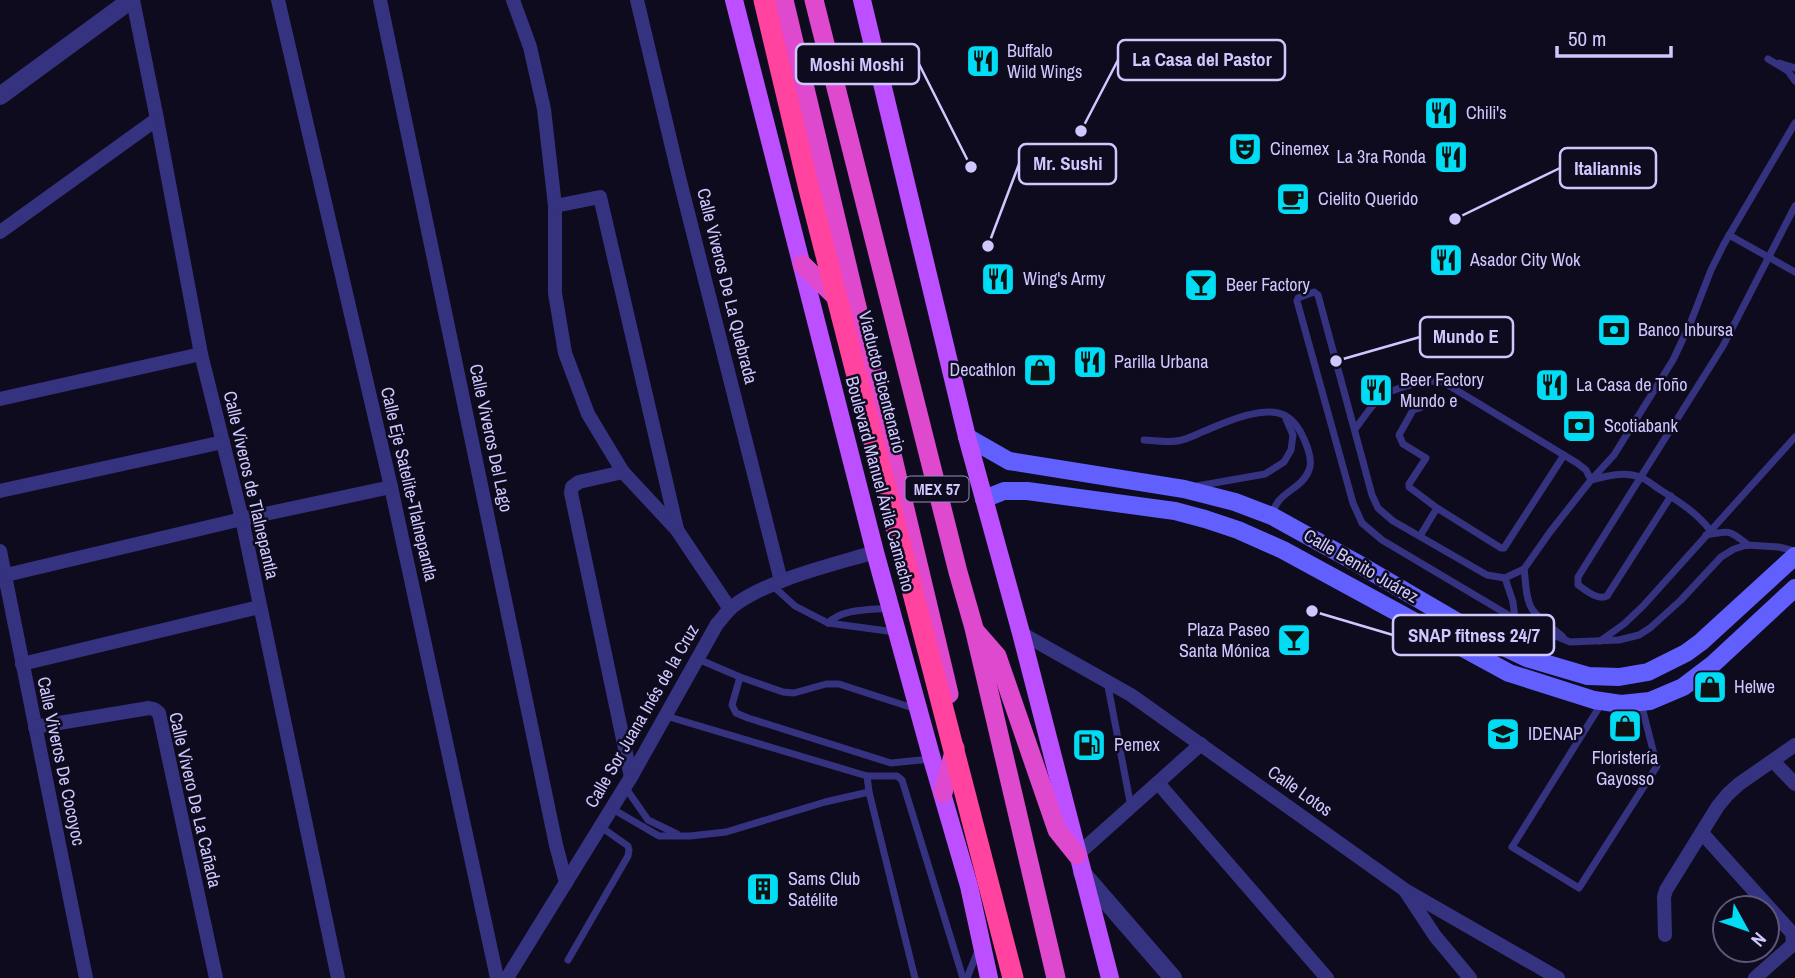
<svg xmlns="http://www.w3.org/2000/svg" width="1795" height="978" font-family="'Archivo Narrow',sans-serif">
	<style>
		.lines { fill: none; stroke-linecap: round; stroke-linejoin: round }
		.service { stroke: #353280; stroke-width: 7 }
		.minor { stroke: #353280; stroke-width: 14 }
		.tertiary { stroke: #353280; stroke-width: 18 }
		.secondary { stroke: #625fff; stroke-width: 18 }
		.primary { stroke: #bc4fff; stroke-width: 18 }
		.trunk { stroke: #de49ce; stroke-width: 19 }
		.motorway { stroke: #ff439e; stroke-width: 21 }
		.motorway-bridge { stroke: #ff439e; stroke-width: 21 }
		.labels { text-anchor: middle; stroke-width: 5; stroke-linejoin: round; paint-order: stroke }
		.shield { fill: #0e0b1e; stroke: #948fbc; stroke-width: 2 }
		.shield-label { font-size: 16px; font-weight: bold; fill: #cec8ff }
		.poi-label { font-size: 18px; fill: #cec8ff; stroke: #0e0b1e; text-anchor: start }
		.street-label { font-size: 18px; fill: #cec8ff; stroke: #0e0b1e }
		.leader { fill: none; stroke: #cec8ff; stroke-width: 2.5 }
		.callout-dot { fill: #cec8ff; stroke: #0e0b1e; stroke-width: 2.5 }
		.callout { fill: #0e0b1e; stroke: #cec8ff; stroke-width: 2.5 }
		.callout-label { font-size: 19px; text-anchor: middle; font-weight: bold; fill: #cec8ff }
	</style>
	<rect width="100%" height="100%" fill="#0e0b1e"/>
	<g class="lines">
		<g class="service">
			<path d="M1768 59 1788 71 1795 81"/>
			<path d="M1779 63 1795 68"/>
			<path d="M1795 123 1724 244 1711 270 1690 324 1673 360 1614 455 1591 480 1550 532 1524 569 1505 578 1487 575 1393 521 1378 508 1372 495 1318 295 1314 292 1298 298 1297 301 1353 503 1362 523 1382 540 1515 619 1570 642 1619 640 1639 635 1650 628 1681 600 1721 557 1734 549 1747 545 1779 547 1795 551"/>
			<path d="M1729 235 1795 272"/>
			<path d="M1420 408 1413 410 1399 435 1403 444 1426 458 1409 484V487L1437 508 1501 548H1504L1564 455"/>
			<path d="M1355 429C1363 419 1370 407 1380 398 1391 388 1428 379 1443 382L1577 463 1586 470 1591 480C1606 476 1624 471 1640 477 1646 479 1653 485 1659 489 1678 501 1696 512 1710 530"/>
			<path d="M1144 440C1157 441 1170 443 1182 440 1190 438 1199 433 1207 430 1226 422 1264 405 1284 415 1293 419 1301 431 1304 439 1308 448 1313 461 1309 470 1302 490 1276 492 1273 514"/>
			<path d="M1197 486 1265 474 1284 462 1291 450 1293 435 1286 419"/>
			<path d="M1671 496 1607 596C1598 601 1586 590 1578 585V577L1723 346 1795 206"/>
			<path d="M1706 535C1730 530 1729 530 1748 545"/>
			<path d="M1420 536 1437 508"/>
			<path d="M1524 569C1526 581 1525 598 1532 609 1539 620 1553 628 1563 637"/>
			<path d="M1505 578 1513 602 1515 619"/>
			<path d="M773 586 795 606 828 623 895 632"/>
			<path d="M828 623C843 608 870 610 890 608"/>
			<path d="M1600 641 1624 624 1643 606 1795 437"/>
			<path d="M698 659 740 677 783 692 794 693 826 684H839L916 709"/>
			<path d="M740 677 732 705 736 713 748 718 891 763 931 759"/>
			<path d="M1107 681 1131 807"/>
			<path d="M1603 701 1512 847 1579 888 1657 766 1641 703"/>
			<path d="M666 716 867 776 869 792"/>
			<path d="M867 776H897L902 780 963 978"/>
			<path d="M625 787 648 820 677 834"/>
			<path d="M611 808 659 836H690L726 832 825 802 869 792 915 978"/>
			<path d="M568 960 628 856 629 850 628 846 601 827"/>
			<path d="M967 978 979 948"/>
		</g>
		<g class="minor">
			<path d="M133 0 157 119 201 354 242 519 338 978"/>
			<path d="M278 0 391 487 497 978"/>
			<path d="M380 0 556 845 566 883"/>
			<path d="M513 0 530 47 544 109 555 206V293L565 353 588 414 623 472 677 530 730 609"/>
			<path d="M637 0 679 177 781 581"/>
			<path d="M555 206 600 197 677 529"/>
			<path d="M0 232 157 119"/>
			<path d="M0 399 201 354"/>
			<path d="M623 472 579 482 572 487 571 493 631 777"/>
			<path d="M0 491 223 442"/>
			<path d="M0 551 86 978"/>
			<path d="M6 575 242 519 391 487"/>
			<path d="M1021 633 1131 695 1405 890 1558 978"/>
			<path d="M22 664 259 607"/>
			<path d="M35 727 149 708 154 709 159 713 216 978"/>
			<path d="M1773 761 1795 784"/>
			<path d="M1158 783 1327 978"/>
			<path d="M1702 833 1792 933 1793 942 1790 947 1755 978"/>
			<path d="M1077 855 1201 744"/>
			<path d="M1406 892 1435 936 1470 978"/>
			<path d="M1665 935 1664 897 1666 890 1718 806 1728 794 1739 784 1795 745"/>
			<path d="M507 978 631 777 717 624C722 619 726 612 732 607 766 580 832 565 875 552"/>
		</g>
		<g class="tertiary">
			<path d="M0 96 131 0"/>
			<path d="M1082 873 1173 978"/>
		</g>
		<g class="secondary">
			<path d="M967 437 1009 461 1184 489 1235 502 1272 516 1355 562 1485 638 1527 658 1588 676 1619 677 1648 672 1686 653 1701 642 1795 556"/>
			<path d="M984 499 1004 491H1027L1175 511 1205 519 1238 530 1283 550 1509 673 1594 700 1621 704 1650 701 1683 687 1712 665 1795 588"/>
		</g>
		<g class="primary">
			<path d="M734 0 875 552 932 759 969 886 989 978"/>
			<path d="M862 0 967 437 1021 633 1110 978"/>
		</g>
		<g class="trunk">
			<path d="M784 0 949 694"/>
			<path d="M814 0 958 572 974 628 1056 978"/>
			<path d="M802 264 841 302"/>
			<path d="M976 632 997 656 1057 830 1077 855"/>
			<path d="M943 793 955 748"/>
		</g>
		<path class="motorway" d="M869 423 900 543"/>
		<g class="motorway-bridge">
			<path d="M764 0 809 189 869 423"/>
			<path d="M900 543 1013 978"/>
		</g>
	</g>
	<defs>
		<g id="restaurant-square" transform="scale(1.75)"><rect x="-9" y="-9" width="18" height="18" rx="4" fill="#00dcf3" stroke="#0e0b1e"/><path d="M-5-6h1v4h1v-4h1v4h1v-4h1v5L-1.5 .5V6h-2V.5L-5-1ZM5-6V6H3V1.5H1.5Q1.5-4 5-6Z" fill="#111"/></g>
		<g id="theatre-square" transform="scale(1.75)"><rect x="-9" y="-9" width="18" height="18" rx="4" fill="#00dcf3" stroke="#0e0b1e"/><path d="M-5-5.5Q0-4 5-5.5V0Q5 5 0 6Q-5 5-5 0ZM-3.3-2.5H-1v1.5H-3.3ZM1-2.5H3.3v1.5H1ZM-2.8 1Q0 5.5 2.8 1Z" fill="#111"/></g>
		<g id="cafe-square" transform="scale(1.75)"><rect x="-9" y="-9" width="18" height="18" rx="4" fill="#00dcf3" stroke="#0e0b1e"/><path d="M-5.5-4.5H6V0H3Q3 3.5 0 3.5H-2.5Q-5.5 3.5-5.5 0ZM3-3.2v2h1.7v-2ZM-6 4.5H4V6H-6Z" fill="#111"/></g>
		<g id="bar-square" transform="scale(1.75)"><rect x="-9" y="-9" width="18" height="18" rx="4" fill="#00dcf3" stroke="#0e0b1e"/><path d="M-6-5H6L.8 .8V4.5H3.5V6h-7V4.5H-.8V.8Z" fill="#111"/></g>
		<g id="bank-square" transform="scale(1.75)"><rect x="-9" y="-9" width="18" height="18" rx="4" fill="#00dcf3" stroke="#0e0b1e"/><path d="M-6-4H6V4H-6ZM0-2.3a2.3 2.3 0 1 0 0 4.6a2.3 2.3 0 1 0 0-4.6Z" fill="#111"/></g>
		<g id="shop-square" transform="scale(1.75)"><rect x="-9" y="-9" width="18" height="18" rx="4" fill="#00dcf3" stroke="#0e0b1e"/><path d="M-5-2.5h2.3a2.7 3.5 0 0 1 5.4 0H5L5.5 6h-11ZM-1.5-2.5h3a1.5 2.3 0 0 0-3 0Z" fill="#111"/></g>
		<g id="school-square" transform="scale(1.75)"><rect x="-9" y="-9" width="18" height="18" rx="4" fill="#00dcf3" stroke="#0e0b1e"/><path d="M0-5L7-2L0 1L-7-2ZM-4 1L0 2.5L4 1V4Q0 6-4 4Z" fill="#111"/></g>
		<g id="fuel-square" transform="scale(1.75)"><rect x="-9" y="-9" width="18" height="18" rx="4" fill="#00dcf3" stroke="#0e0b1e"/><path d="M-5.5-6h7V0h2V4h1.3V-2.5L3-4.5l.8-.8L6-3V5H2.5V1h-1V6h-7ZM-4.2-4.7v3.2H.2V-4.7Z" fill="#111"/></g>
		<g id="building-square" transform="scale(1.75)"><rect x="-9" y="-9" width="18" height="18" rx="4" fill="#00dcf3" stroke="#0e0b1e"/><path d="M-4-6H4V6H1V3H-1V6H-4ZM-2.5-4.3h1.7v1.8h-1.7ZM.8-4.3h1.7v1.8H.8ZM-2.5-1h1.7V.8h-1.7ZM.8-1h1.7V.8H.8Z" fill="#111"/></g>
	</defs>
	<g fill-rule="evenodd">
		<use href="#restaurant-square" x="983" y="61"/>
		<use href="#restaurant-square" x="1441" y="113"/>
		<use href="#theatre-square" x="1245" y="149"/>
		<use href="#restaurant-square" x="1451" y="157"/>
		<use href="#cafe-square" x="1293" y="199"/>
		<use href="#restaurant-square" x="1446" y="260"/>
		<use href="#restaurant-square" x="998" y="279"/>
		<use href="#bar-square" x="1201" y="285"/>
		<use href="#bank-square" x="1614" y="330"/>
		<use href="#restaurant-square" x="1090" y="362"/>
		<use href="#shop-square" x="1040" y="370"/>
		<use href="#restaurant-square" x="1552" y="385"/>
		<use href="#restaurant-square" x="1376" y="390"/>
		<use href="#bank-square" x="1579" y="426"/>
		<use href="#bar-square" x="1294" y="640"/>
		<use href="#shop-square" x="1710" y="687"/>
		<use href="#shop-square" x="1625" y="726"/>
		<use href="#school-square" x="1503" y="734"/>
		<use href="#fuel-square" x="1089" y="745"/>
		<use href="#building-square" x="763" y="889"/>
	</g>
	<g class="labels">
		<rect class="shield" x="905.5" y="476.5" width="63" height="25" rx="5"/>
		<g class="shield-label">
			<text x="937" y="495">MEX 57</text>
		</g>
		<g class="poi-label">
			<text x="1007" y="57">Buffalo<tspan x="1007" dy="21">Wild Wings</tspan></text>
			<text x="1466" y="119">Chili's</text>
			<text x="1270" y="155">Cinemex</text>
			<text x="1426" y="163" text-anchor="end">La 3ra Ronda</text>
			<text x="1318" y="205">Cielito Querido</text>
			<text x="1470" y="266">Asador City Wok</text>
			<text x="1023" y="285">Wing's Army</text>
			<text x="1226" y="291">Beer Factory</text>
			<text x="1638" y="336">Banco Inbursa</text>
			<text x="1114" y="368">Parilla Urbana</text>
			<text x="1016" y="376" text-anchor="end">Decathlon</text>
			<text x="1400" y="386">Beer Factory<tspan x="1400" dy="21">Mundo e</tspan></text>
			<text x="1576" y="391">La Casa de Toño</text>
			<text x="1604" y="432">Scotiabank</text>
			<text x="1270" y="636" text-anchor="end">Plaza Paseo<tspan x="1270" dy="21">Santa Mónica</tspan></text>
			<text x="1734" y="693">Helwe</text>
			<text x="1528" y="740">IDENAP</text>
			<text x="1114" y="751">Pemex</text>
			<text x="1625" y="764" text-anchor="middle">Floristería<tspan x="1625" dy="21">Gayosso</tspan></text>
			<text x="788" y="885">Sams Club<tspan x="788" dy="21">Satélite</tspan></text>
		</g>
		<g class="street-label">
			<text transform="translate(727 286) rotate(76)" y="6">Calle Viveros De La Quebrada</text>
			<text transform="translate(882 382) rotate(76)" y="6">Viaducto Bicentenario</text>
			<text transform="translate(491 438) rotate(78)" y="6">Calle Viveros Del Lago</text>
			<text transform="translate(409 484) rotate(77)" y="6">Calle Eje Satelite-Tlalnepantla</text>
			<text transform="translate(880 484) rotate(75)" y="6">Boulevard Manuel Ávila Camacho</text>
			<text transform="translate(251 485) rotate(77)" y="6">Calle Viveros de Tlalnepantla</text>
			<text transform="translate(1361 566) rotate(30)" y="6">Calle Benito Juárez</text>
			<text transform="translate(642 716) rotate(-60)" y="6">Calle Sor Juana Inés de la Cruz</text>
			<text transform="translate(61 761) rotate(78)" y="6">Calle Viveros De Cocoyoc</text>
			<text transform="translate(1300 791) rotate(35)" y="6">Calle Lotos</text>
			<text transform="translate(195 800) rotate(77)" y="6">Calle Vivero De La Cañada</text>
		</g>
	</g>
	<path class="leader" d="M1081 131L1118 60M971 167L919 64M988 246L1019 164M1455 219L1560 168M1336 361L1420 337M1312 611L1393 635"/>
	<g class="callout-dot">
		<circle cx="1081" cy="131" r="7"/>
		<circle cx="971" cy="167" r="7"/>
		<circle cx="988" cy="246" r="7"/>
		<circle cx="1455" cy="219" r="7"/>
		<circle cx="1336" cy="361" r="7"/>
		<circle cx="1312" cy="611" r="7"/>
	</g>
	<g class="callout">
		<rect x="1118" y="40" width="167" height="40" rx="7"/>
		<rect x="796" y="44" width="123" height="40" rx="7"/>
		<rect x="1019" y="144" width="97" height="40" rx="7"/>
		<rect x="1560" y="148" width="96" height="40" rx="7"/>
		<rect x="1420" y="317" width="93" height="40" rx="7"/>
		<rect x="1393" y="615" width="161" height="40" rx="7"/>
	</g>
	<g class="callout-label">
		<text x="1202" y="66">La Casa del Pastor</text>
		<text x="857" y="71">Moshi Moshi</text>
		<text x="1068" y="170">Mr. Sushi</text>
		<text x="1608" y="175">Italiannis</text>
		<text x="1466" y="343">Mundo E</text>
		<text x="1474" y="642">SNAP fitness 24/7</text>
	</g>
	<g transform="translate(1746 929) rotate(130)"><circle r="33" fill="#0e0b1e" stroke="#5b5778" stroke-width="2"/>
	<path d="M0-5L12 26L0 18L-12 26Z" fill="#00dcf3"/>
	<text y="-10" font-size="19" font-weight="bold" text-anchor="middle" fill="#cec8ff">N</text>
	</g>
	<path d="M1557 46v10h114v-10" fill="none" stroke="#cec8ff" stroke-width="3.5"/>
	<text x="1568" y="46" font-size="21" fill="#cec8ff" stroke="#0e0b1e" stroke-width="5" paint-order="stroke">50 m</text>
</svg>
